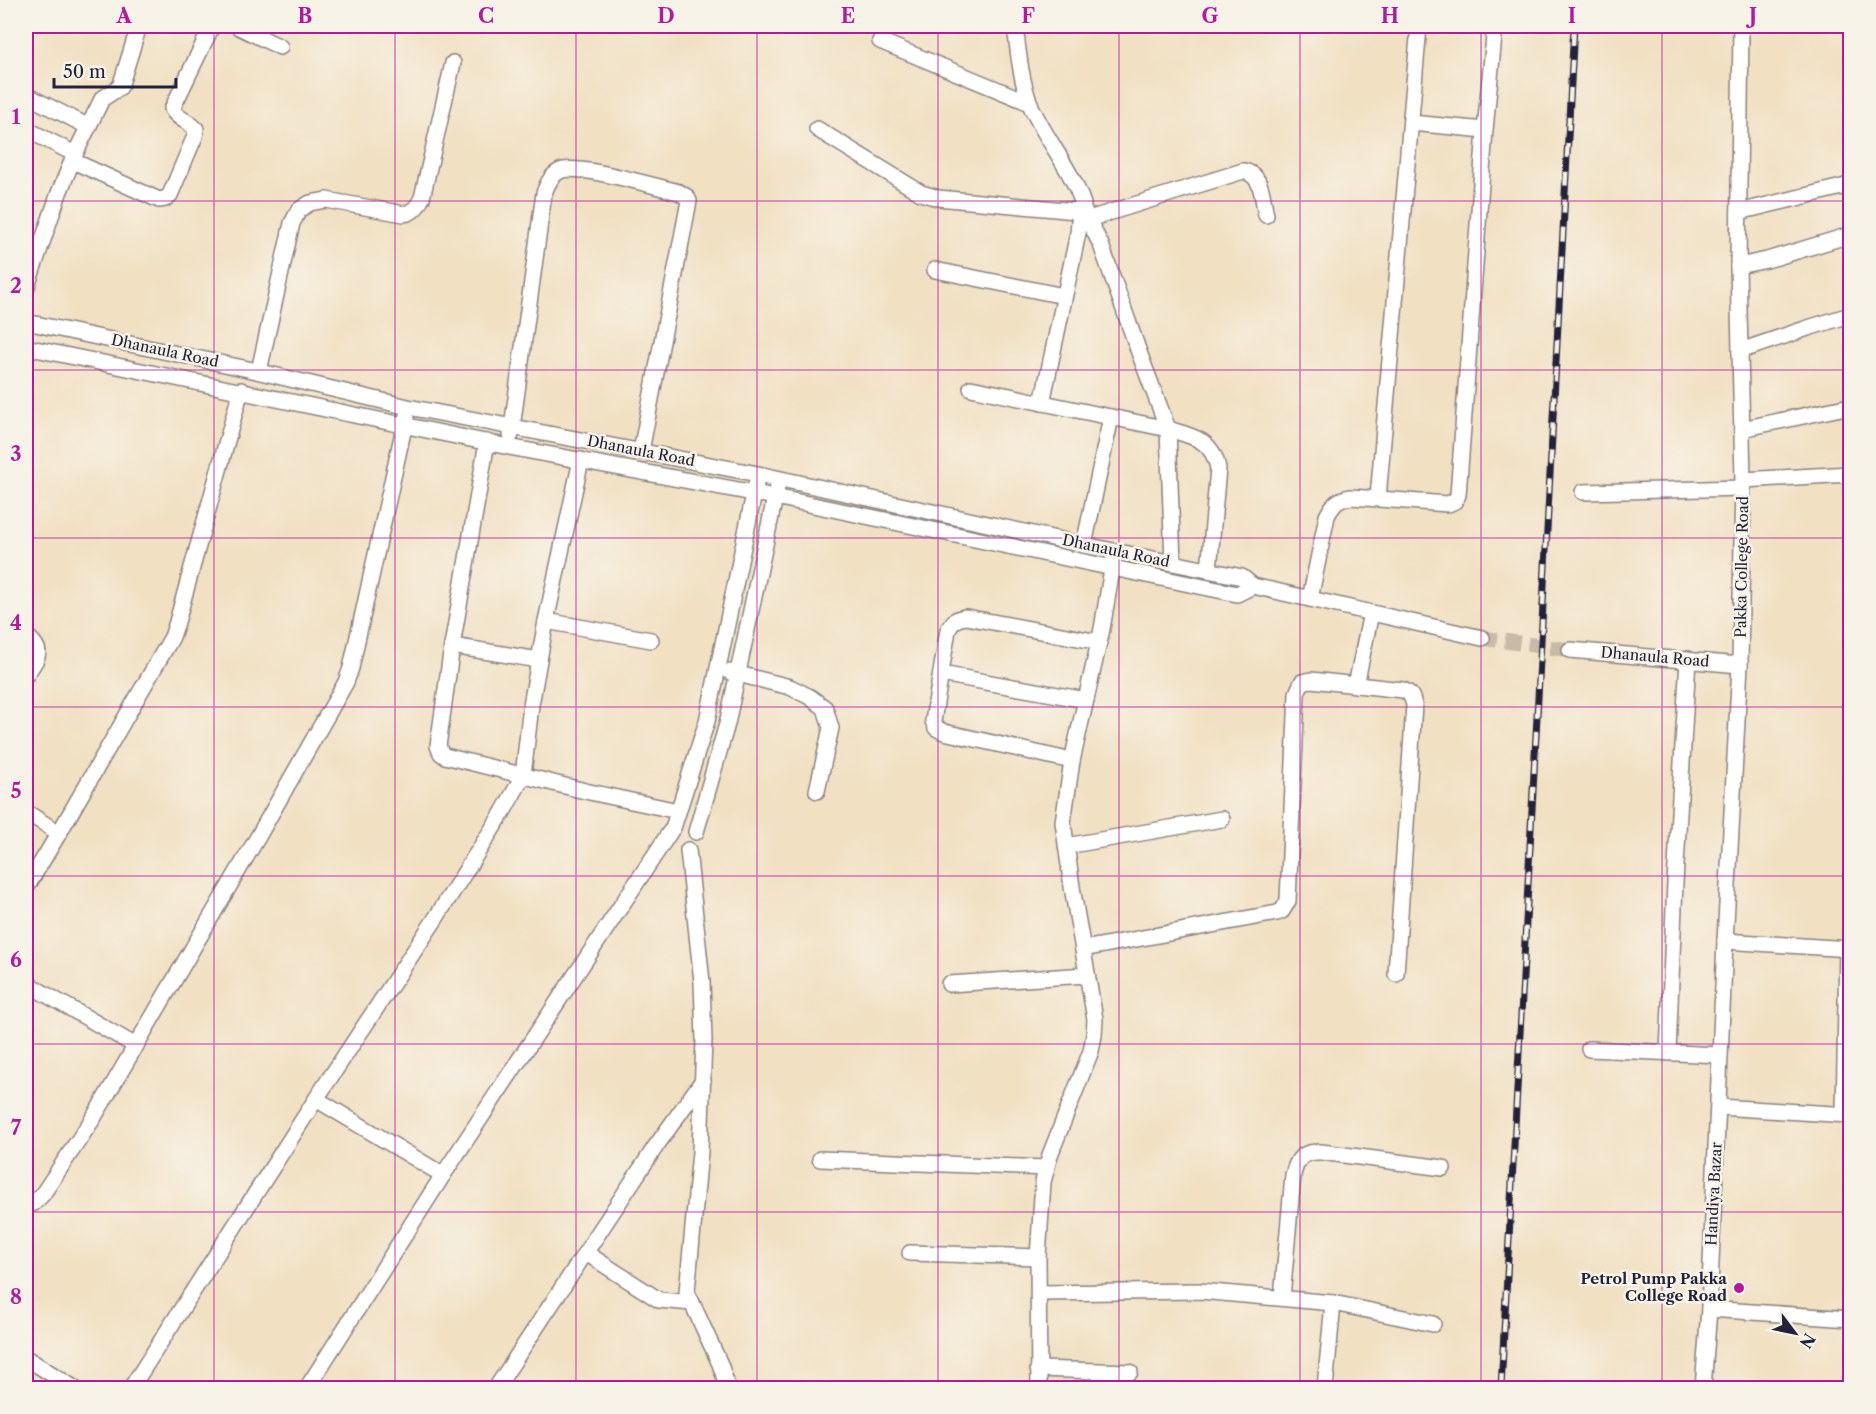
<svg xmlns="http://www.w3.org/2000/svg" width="1876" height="1414" font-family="'Libre Caslon Text',serif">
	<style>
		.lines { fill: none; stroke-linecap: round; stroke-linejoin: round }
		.minor-tunnel { stroke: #c8baa7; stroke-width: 15; stroke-dasharray: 15 8; stroke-linecap: butt }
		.minor-casing { stroke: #8a817e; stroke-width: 18 }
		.minor { stroke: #fff; stroke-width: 15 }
		.rail-casing { stroke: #22223b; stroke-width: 7 }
		.rail { stroke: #f7f3e8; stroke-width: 4.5; stroke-dasharray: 14; stroke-linecap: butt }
		.grid { fill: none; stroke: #b5179e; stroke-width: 1.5; stroke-opacity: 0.55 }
		.poi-dot { fill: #b5179e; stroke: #f7f3e8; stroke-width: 2 }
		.labels { text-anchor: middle; stroke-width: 5; stroke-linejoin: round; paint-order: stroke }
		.street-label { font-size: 15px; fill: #22223b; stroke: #f7f3e8 }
		.poi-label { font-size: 15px; font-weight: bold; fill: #22223b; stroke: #f7f3e8; text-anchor: end }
		.neatline { fill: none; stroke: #b5179e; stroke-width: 2 }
		.grid-label { font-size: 20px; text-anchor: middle; font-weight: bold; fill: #b5179e }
	</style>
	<rect width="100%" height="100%" fill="#f7f3e8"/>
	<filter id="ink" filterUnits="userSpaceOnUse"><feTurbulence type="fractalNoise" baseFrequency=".0167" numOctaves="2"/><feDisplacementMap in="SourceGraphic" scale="12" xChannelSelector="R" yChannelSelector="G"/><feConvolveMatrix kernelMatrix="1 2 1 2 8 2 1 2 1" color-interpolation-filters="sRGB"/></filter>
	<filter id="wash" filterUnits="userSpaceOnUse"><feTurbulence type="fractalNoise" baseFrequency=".008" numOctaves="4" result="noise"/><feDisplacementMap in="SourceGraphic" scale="24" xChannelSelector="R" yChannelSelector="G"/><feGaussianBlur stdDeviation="1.35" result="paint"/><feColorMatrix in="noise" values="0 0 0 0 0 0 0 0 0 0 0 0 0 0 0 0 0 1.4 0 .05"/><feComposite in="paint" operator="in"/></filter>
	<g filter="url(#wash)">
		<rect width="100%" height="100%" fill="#f1e0c2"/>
	</g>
	<g filter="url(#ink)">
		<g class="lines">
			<path class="minor-tunnel" d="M1482 638 1570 650"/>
			<g class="minor-casing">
				<g id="minor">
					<path d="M237 26 280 47"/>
					<path d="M880 41 1030 103"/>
					<path d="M26 95 89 127"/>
					<path d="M1411 123 1485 130"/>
					<path d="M26 129 75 154"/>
					<path d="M817 129 921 193 938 198 1076 211 1080 210 1083 204C1071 168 1045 139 1030 104 1021 81 1018 50 1015 26"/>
					<path d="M73 161 159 200 165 199 170 195 195 136 196 129C189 121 177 119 172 109L212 26"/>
					<path d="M1082 207 1101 245 1140 355 1168 429 1173 563"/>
					<path d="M1739 212 1850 185"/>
					<path d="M1089 219 1243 171C1263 174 1262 198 1266 215"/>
					<path d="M1738 266 1767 260 1850 235"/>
					<path d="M935 270 1064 296"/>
					<path d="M26 289 59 193 75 154 102 99 120 87 139 26"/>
					<path d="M26 322 248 369 408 407 758 474 1084 545 1242 577 1253 586 1482 638"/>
					<path d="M26 347 509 447 775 497 1237 594 1253 586"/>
					<path d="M1740 351 1808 328 1850 315"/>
					<path d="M259 371 292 223 299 210 310 203 326 200 404 214C414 212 417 207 422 198L453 63"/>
					<path d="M971 388 1168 429C1194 437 1212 439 1218 468L1209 570"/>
					<path d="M1042 403 1078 233 1080 210"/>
					<path d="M1742 429 1850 406"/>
					<path d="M511 435 544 193C547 185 551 175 560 171 577 163 657 187 679 192L687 197 689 201 641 451"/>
					<path d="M487 442 452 646 438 746 441 753 445 756 585 791 678 811"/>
					<path d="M1743 480 1850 474"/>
					<path d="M1583 492 1743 488"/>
					<path d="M1378 498 1419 26"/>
					<path d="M1084 545 1111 417"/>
					<path d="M1310 599 1327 516C1333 504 1338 499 1351 497L1448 504 1455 501 1458 495 1485 130 1495 26"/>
					<path d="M546 621 651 640"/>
					<path d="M26 636C46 651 37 658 26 675"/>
					<path d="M452 646 539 660"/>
					<path d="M1570 650 1740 665"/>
					<path d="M730 672 790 687 810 697 825 708 831 728 817 791"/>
					<path d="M941 674 1086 700"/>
					<path d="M1356 685 1371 613"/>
					<path d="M1072 761 944 732 936 728 933 721 948 630C953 621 956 618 966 617L1099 642"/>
					<path d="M26 812 59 833"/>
					<path d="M673 828 707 721 756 484"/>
					<path d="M696 832 727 724 777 488"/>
					<path d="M1066 846 1222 819"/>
					<path d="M688 850 702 982 704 1040 700 1152 687 1292 720 1364 728 1388"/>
					<path d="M26 888 59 833 172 637 177 622 241 390"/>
					<path d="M1725 941 1850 949"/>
					<path d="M1083 949 1277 913 1282 911 1288 901 1297 693 1302 682 1311 680 1403 690C1411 693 1412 697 1414 705L1396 974"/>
					<path d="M26 983 136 1046"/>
					<path d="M949 984 1087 975"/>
					<path d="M1589 1049 1720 1055"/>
					<path d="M1668 1053 1675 883 1688 659"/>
					<path d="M316 1099 443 1175"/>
					<path d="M1719 1107 1850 1115"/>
					<path d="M1844 1114 1847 949"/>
					<path d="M820 1159 1046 1168"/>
					<path d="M26 1206 34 1203 42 1195 94 1117 259 835 346 682 351 668 406 418"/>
					<path d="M586 1253 659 1300 692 1303"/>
					<path d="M910 1253 1038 1257"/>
					<path d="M1039 1293 1200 1291 1333 1303 1433 1324"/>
					<path d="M1282 1298 1293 1175C1297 1158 1303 1151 1321 1152L1443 1168"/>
					<path d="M1709 1309 1850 1319"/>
					<path d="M26 1358 74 1388"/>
					<path d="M1038 1369 1130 1372"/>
					<path d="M131 1388 316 1099 434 921 503 812 523 776 531 705 546 621 581 460"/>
					<path d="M307 1388 443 1175 670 832"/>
					<path d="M496 1388 656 1146 703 1080"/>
					<path d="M1039 1388 1038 1257 1043 1182 1050 1155 1091 1051 1094 1035 1095 1019 1072 887 1063 822 1072 761 1102 629 1114 557"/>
					<path d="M1325 1388 1333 1303"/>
					<path d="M1703 1388 1709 1309 1725 941 1740 665 1743 480 1738 266 1741 26"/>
				</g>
			</g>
			<use href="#minor" class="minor"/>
			<g class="rail-casing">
				<path id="rail" d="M1501 1388 1574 26"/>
			</g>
			<use href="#rail" class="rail"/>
		</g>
	</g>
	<path class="grid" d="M214 26V1388M395 26V1388M576 26V1388M757 26V1388M938 26V1388M1119 26V1388M1300 26V1388M1481 26V1388M1662 26V1388M26 201H1850M26 370H1850M26 538H1850M26 707H1850M26 876H1850M26 1044H1850M26 1212H1850"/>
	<circle class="poi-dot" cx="1739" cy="1288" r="6"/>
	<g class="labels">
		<g class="street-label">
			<text transform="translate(165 351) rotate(12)" y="5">Dhanaula Road</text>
			<text transform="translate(641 451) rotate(11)" y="5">Dhanaula Road</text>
			<text transform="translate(1116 551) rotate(12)" y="5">Dhanaula Road</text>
			<text transform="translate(1742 567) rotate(-89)" y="5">Pakka College Road</text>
			<text transform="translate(1655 657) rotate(5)" y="5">Dhanaula Road</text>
			<text transform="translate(1714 1194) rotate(-87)" y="5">Handiya Bazar</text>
		</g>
		<g class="poi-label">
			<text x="1727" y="1284">Petrol Pump Pakka<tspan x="1727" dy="17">College Road</tspan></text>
		</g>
	</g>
	<rect width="1876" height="1414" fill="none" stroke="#f7f3e8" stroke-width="66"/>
	<g transform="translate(1795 1333) rotate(122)" stroke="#f7f3e8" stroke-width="4.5" paint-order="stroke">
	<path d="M0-4.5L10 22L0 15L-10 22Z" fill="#22223b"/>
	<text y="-9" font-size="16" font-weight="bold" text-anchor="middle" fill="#22223b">N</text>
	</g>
	<path d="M54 78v9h122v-9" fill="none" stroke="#22223b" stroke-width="3"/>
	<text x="63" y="78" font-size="18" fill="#22223b" stroke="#f7f3e8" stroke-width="4.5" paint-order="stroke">50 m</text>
	<rect x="33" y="33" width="1810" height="1348" class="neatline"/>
	<g class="grid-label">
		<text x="124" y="23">A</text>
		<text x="305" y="23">B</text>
		<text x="486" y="23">C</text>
		<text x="666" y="23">D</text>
		<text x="848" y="23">E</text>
		<text x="1028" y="23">F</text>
		<text x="1210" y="23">G</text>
		<text x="1390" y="23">H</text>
		<text x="1572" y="23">I</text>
		<text x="1753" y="23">J</text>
		<text x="16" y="124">1</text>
		<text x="16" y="293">2</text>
		<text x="16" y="461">3</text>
		<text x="16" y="630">4</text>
		<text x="16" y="798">5</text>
		<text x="16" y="967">6</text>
		<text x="16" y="1135">7</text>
		<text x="16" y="1304">8</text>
	</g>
</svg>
